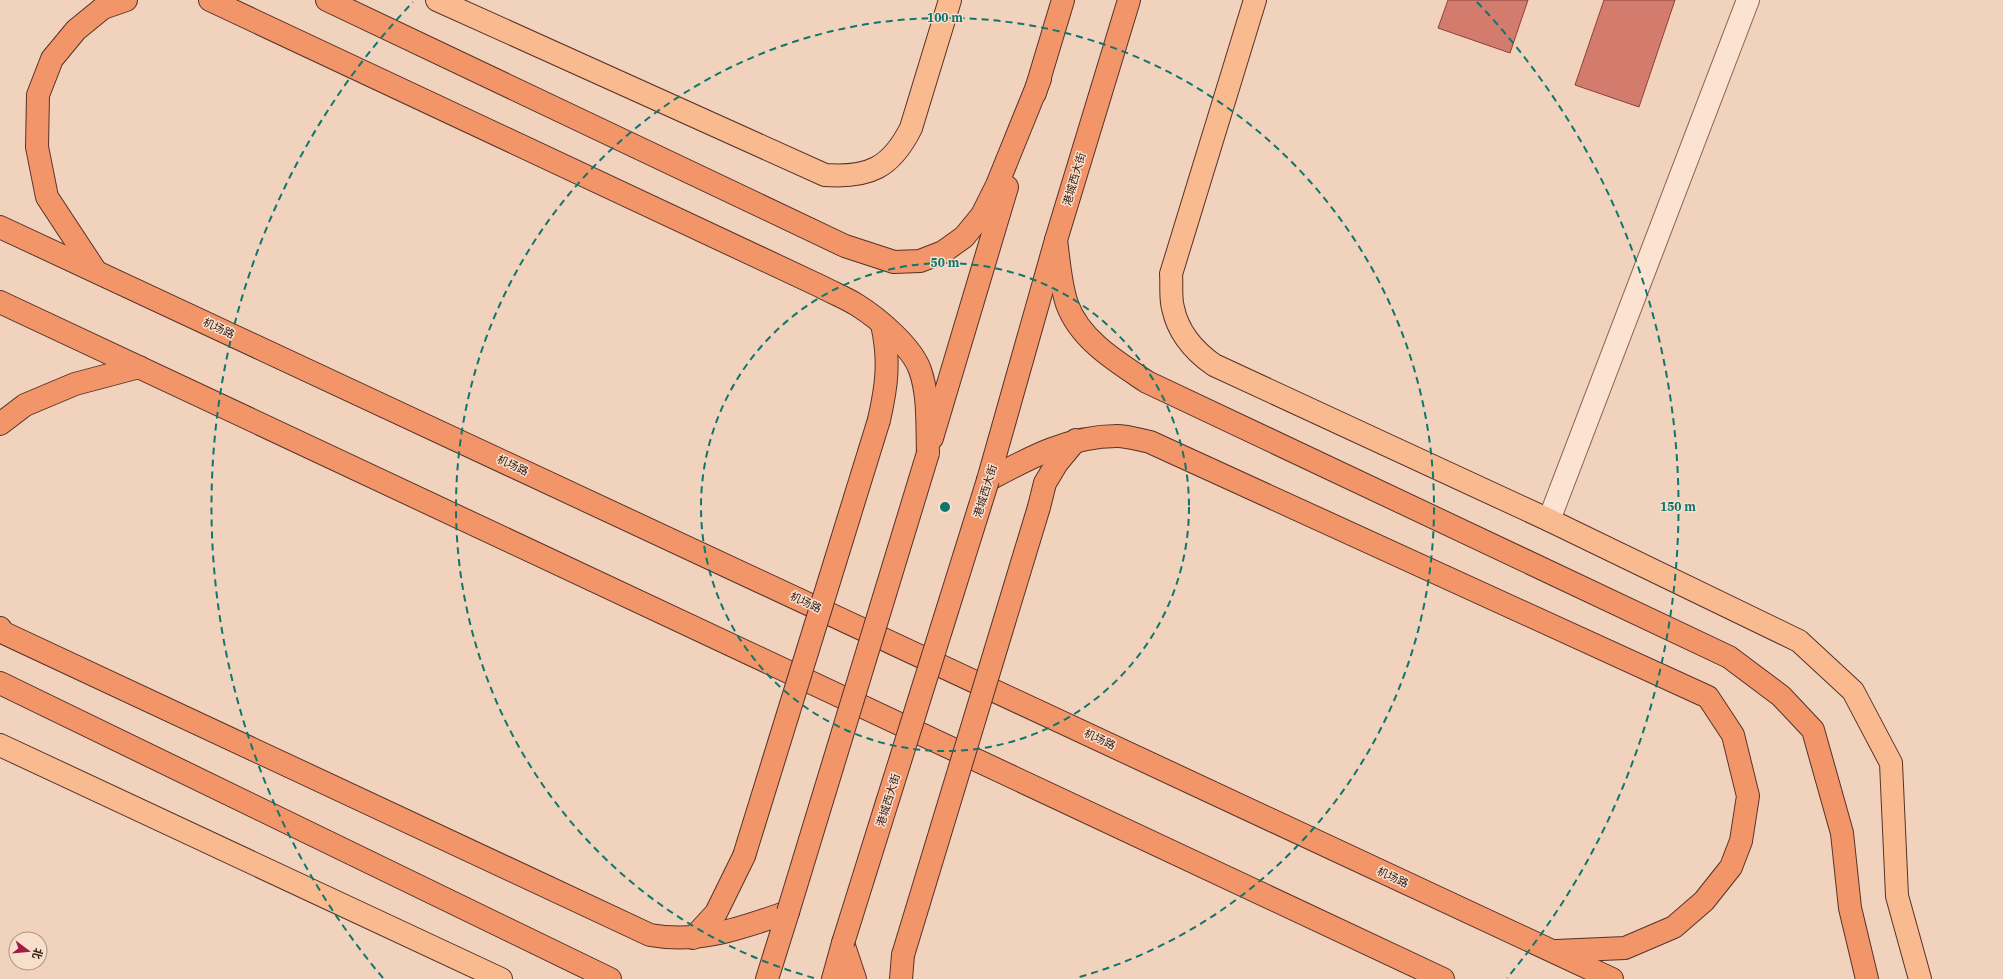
<svg xmlns="http://www.w3.org/2000/svg" width="2003" height="979" font-family="'IBM Plex Serif','Noto Sans SC',serif">
	<style>
		.building { fill: #d37c6e; stroke: #8c4138 }
		.lines { fill: none; stroke-linecap: round; stroke-linejoin: round }
		.minor-casing { stroke: #8a6254; stroke-width: 24 }
		.primary-casing { stroke: #573229; stroke-width: 24 }
		.trunk-casing { stroke: #573229; stroke-width: 24 }
		.minor { stroke: #fce2d0; stroke-width: 22 }
		.primary { stroke: #f9ba8f; stroke-width: 22 }
		.trunk { stroke: #f2966a; stroke-width: 22 }
		.trunk-bridge-casing { stroke: #573229; stroke-width: 24; stroke-linecap: butt }
		.trunk-bridge { stroke: #f2966a; stroke-width: 22 }
		.ring { fill: none; stroke: #0f766e; stroke-width: 2; stroke-dasharray: 7 5 }
		.labels { text-anchor: middle; stroke-width: 3; stroke-linejoin: round; paint-order: stroke }
		.street-label { font-size: 11px; fill: #38201a; stroke: #f8dfcc }
		.centre { fill: #0f766e; stroke: #f8dfcc; stroke-width: 2 }
		.ring-label { font-size: 12px; text-anchor: middle; font-weight: bold; fill: #0f766e; stroke: #f8dfcc; stroke-width: 3; stroke-linejoin: round; paint-order: stroke }
	</style>
	<rect width="100%" height="100%" fill="#f1d2bc"/>
	<g class="building">
		<path d="M1448 0H1528L1510 53 1438 28Z"/>
		<path d="M1604 0H1675L1639 107 1575 85Z"/>
	</g>
	<g class="lines">
		<g class="minor-casing">
			<path id="minor" d="M1549 520 1748 0"/>
		</g>
		<g class="primary-casing">
			<g id="primary">
				<path d="M437 0 825 175C869 178 891 168 911 128L950 0"/>
				<path d="M1255 0 1171 274C1172 284 1170 297 1173 308 1178 332 1194 351 1214 365L1549 520 1799 641 1853 691 1891 763 1897 896 1920 979"/>
				<path d="M0 745 501 979"/>
			</g>
		</g>
		<g class="trunk-casing">
			<g id="trunk">
				<path d="M210 0 822 287C833 293 846 298 857 305 878 318 912 347 920 370 929 395 927 426 928 453"/>
				<path d="M327 0 845 246 894 262 920 261 943 252 964 237 982 215 997 185 1040 79"/>
				<path d="M1035 93 1063 0"/>
				<path d="M0 227 1612 979"/>
				<path d="M1056 240C1059 261 1060 283 1067 304 1080 340 1117 362 1147 382L1729 657 1781 696 1813 730 1842 833 1850 908 1867 979"/>
				<path d="M95 270 47 197 37 147 38 95 52 59 76 30 103 8 126 0"/>
				<path d="M0 302 1443 979"/>
				<path d="M879 420C887 385 890 360 882 324"/>
				<path d="M0 424 25 405 75 384 139 367"/>
				<path d="M932 438 1007 187"/>
				<path d="M988 480C1029 458 1069 436 1117 436 1128 436 1140 440 1150 442L1708 697 1733 735 1748 796 1741 841 1731 867 1704 901 1674 927 1625 948 1556 951"/>
				<path d="M988 480 1056 240 1129 0"/>
				<path d="M1039 507 1045 483 1057 463 1076 440"/>
				<path d="M0 628 4 633 650 935C700 944 741 928 788 912"/>
				<path d="M0 683 610 979"/>
				<path d="M693 938 716 913 744 856"/>
				<path d="M843 943 855 979"/>
				<path d="M767 979 788 912"/>
				<path d="M833 979 843 943"/>
				<path d="M901 979 903 955"/>
			</g>
		</g>
		<use href="#minor" class="minor"/>
		<use href="#primary" class="primary"/>
		<use href="#trunk" class="trunk"/>
		<g class="trunk-bridge-casing">
			<g id="trunk-bridge">
				<path d="M744 856 879 420"/>
				<path d="M788 912 928 453"/>
				<path d="M843 943 988 480"/>
				<path d="M903 955 1039 507"/>
			</g>
		</g>
		<use href="#trunk-bridge" class="trunk-bridge"/>
	</g>
	<g class="ring">
		<circle cx="945" cy="507" r="244"/>
		<path d="M814 978A489 489 0 1 1 1076 978"/>
		<path d="M383 978A733 733 0 0 1 413 2M1477 2A733 733 0 0 1 1507 978"/>
	</g>
	<g class="labels">
		<g class="street-label">
			<text transform="translate(1074 179) rotate(-74)" y="4">港城西大街</text>
			<text transform="translate(219 328) rotate(25)" y="4">机场路</text>
			<text transform="translate(513 465) rotate(25)" y="4">机场路</text>
			<text transform="translate(985 491) rotate(-73)" y="4">港城西大街</text>
			<text transform="translate(806 602) rotate(25)" y="4">机场路</text>
			<text transform="translate(1100 739) rotate(25)" y="4">机场路</text>
			<text transform="translate(888 800) rotate(-73)" y="4">港城西大街</text>
			<text transform="translate(1393 877) rotate(25)" y="4">机场路</text>
		</g>
	</g>
	<circle cx="945" cy="507" r="6" class="centre"/>
	<g class="ring-label">
		<text x="945" y="22">100 m</text>
		<text x="945" y="267">50 m</text>
		<text x="1678" y="511">150 m</text>
	</g>
	<g transform="translate(28 951) rotate(106)"><circle r="19" fill="#f8dfcc" stroke="#ab9385"/>
	<path d="M0-3L7 15L0 10L-7 15Z" fill="#9f1f44"/>
	<text y="-6" font-size="11" font-weight="bold" text-anchor="middle" fill="#38201a">北</text>
	</g>
</svg>
